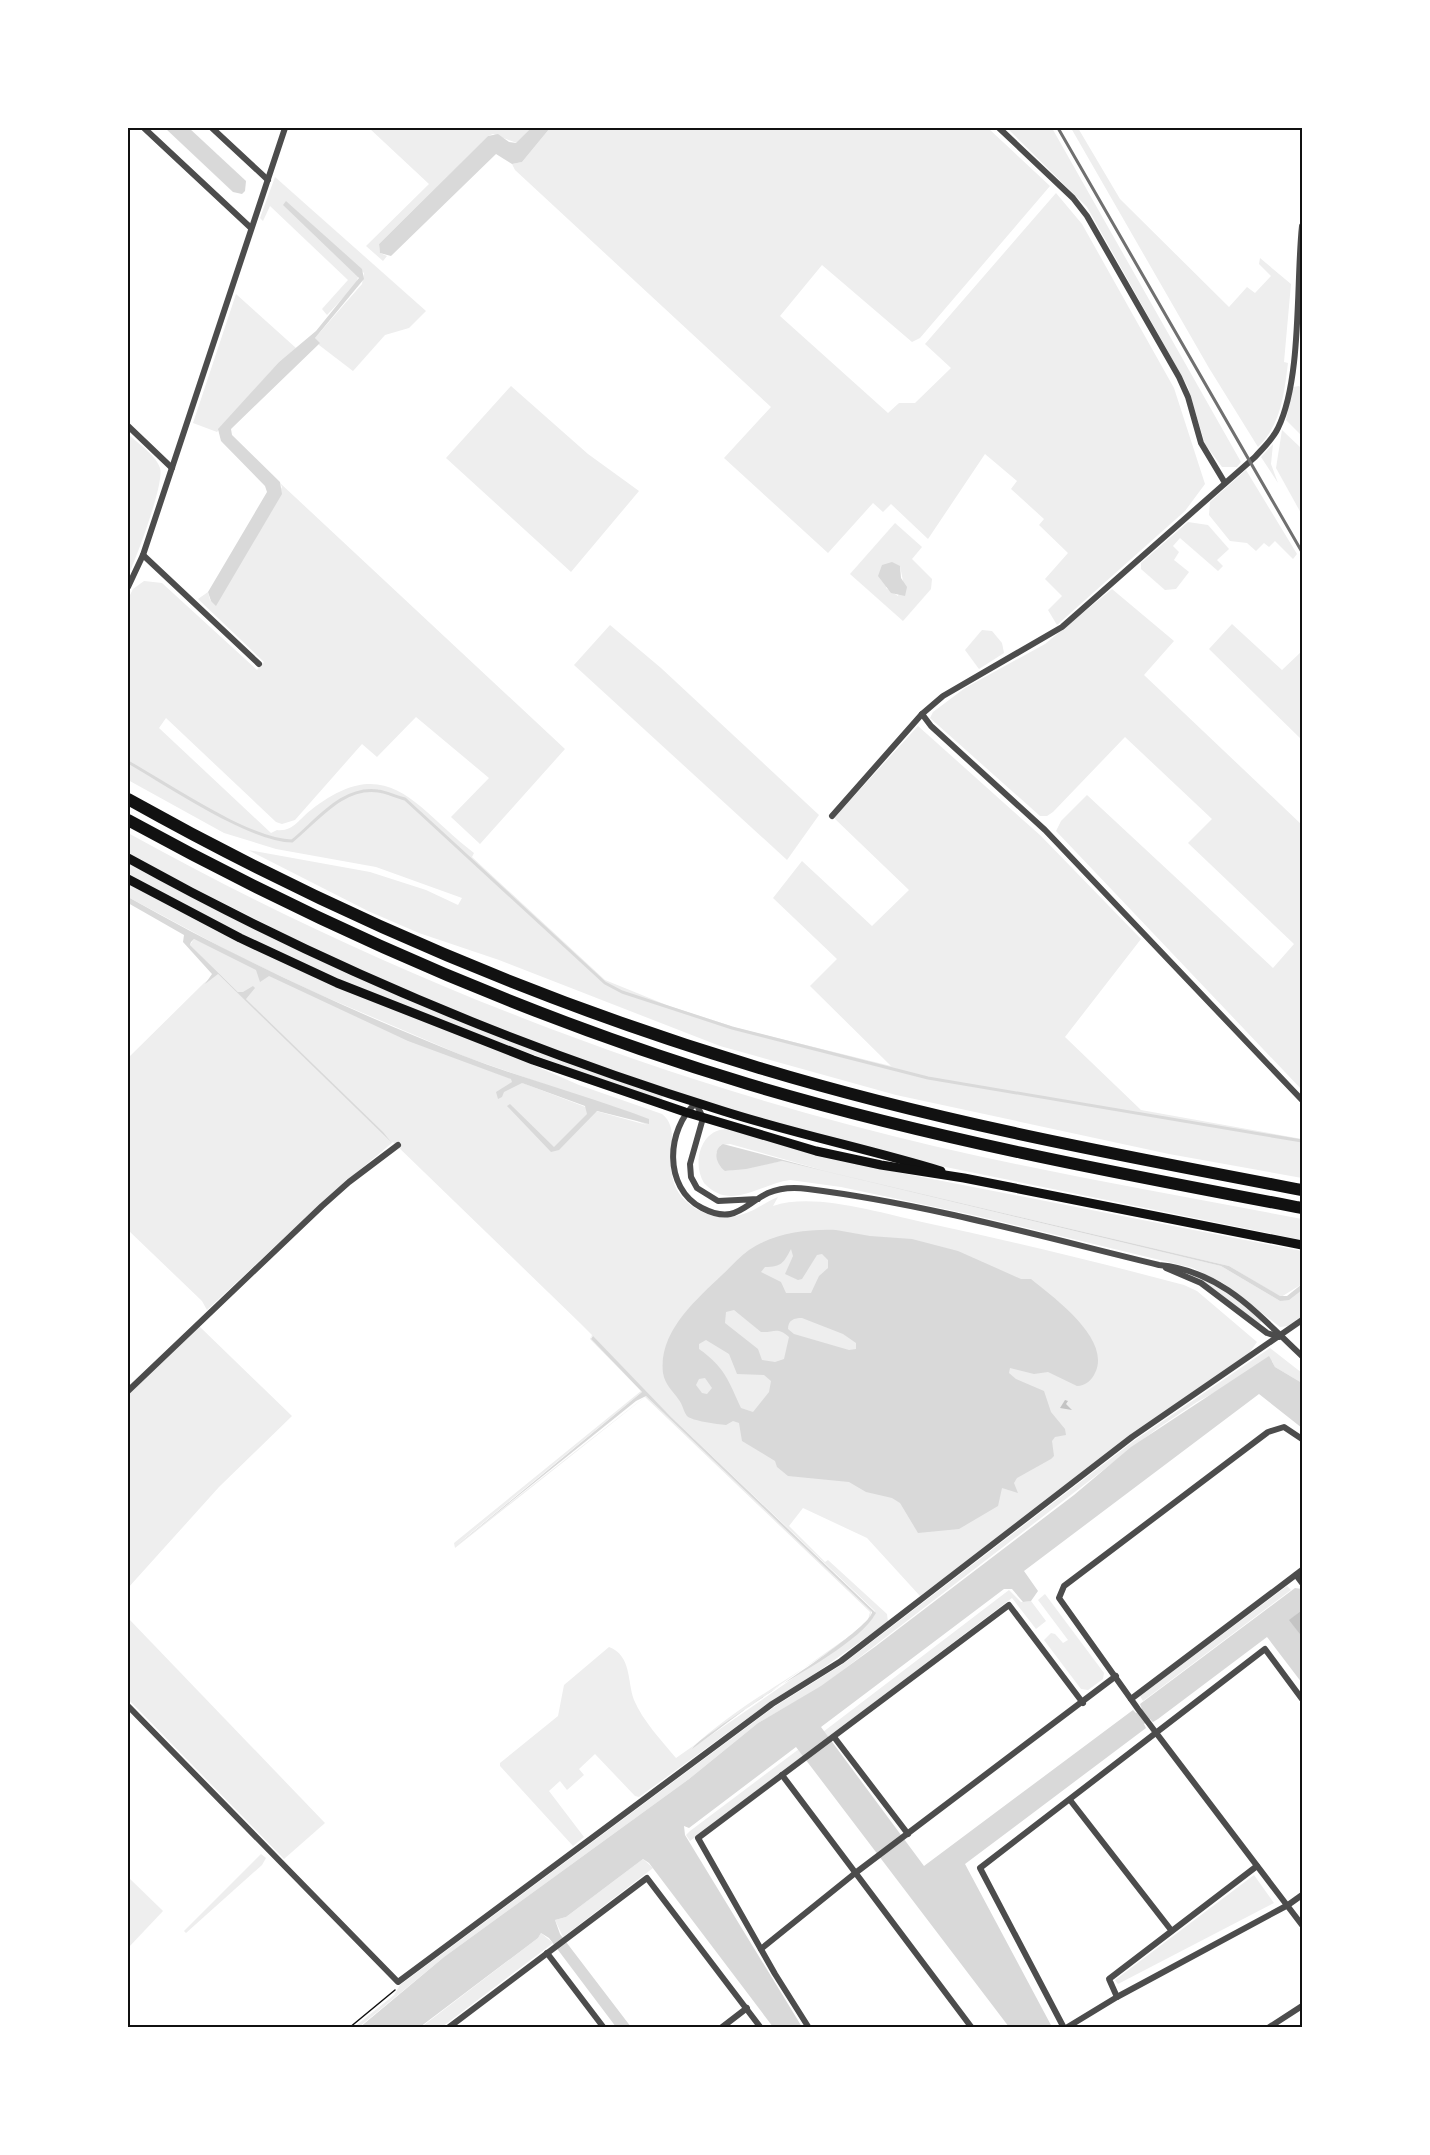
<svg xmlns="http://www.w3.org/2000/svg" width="1430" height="2155" font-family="Literata,serif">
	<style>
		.green { fill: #eee; fill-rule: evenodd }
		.water { fill: #d9d9d9; fill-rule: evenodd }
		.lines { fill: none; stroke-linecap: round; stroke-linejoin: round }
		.stream { stroke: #d9d9d9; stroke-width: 3 }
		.building { fill: #c4c4c4 }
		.path { stroke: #111; stroke-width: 1.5 }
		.minor { stroke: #4c4c4c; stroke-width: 6 }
		.secondary { stroke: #111; stroke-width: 9 }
		.motorway { stroke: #111; stroke-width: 12 }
		.rail { stroke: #707070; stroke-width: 3 }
		.neatline { fill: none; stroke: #111; stroke-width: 2 }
	</style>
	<rect width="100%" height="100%" fill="#fff"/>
	<g class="green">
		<path d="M369 128H531L517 143 493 134 488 136 379 244 380 253 387 256 383 261 366 246 429 184Z"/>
		<path d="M550 128H988L1050 186 920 338 912 342 822 265 780 316 888 413 899 403H915L951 368 925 344 1056 193 1082 224 1174 388 1205 484 1185 511 1057 625 1048 610 1062 596 1045 579 1068 553 1039 525 1044 519 1011 489 1017 481 985 454 928 539 891 504 883 512 873 503 828 553 724 458 771 407 515 170 512 164 522 162Z"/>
		<path d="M1007 128H1052L1241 462 1237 467H1222L1205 444 1188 387 1087 207Z"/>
		<path d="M1071 128H1078L1120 199 1229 307 1247 287 1255 293 1271 276 1259 264 1260 258 1291 284 1284 362 1288 363C1284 394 1281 425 1258 447L1209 368Z"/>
		<path d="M275 177 426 311 409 328 385 335 353 371 319 345 315 338 362 284 364 273 286 201 358 276 357 283 327 315 322 309 348 280 270 206 263 221 260 218Z"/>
		<path d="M236 294 296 348 279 362 217 432 193 423Z"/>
		<path d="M511 386 588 454 639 491 571 572 446 458Z"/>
		<path d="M1299 386 1302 389V436L1286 420 1293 387Z"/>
		<path d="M1282 430 1302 449V515L1276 468Z"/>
		<path d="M128 434C137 443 156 455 160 468 165 482 136 559 128 576Z"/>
		<path d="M1273 444 1271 464 1278 483 1261 457Z"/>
		<path d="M1246 470 1297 554 1293 559 1275 541 1269 547 1264 543 1256 551 1247 543 1230 541 1209 515 1210 502Z"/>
		<path d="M280 483 565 749 480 844 451 817 489 778 416 717 377 757 362 744 295 820 282 824 276 822 166 718 159 728 271 833 277 830C293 832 299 819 311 810 389 749 416 809 474 853L472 857 605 980 669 1006 737 1028 891 1066 810 986 837 959 773 898 802 861 872 926 909 890 834 818 918 726 1041 836 1141 939 1065 1037 1141 1110 1302 1139V1178L1169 1154 896 1095 720 1046 499 960 419 933 368 911 248 850 370 872 426 890 458 905 462 898 376 867 276 849 224 833 128 780V599L133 589 144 581 162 583 257 670 264 662 198 599 208 592 210 600 216 604 282 487Z"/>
		<path d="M1188 522 1208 525 1229 549 1217 560 1223 566 1218 571 1180 538 1173 546 1179 552 1174 560 1189 572 1176 589 1165 590 1141 569V563Z"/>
		<path d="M895 523 922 547 912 559 932 579 931 589 903 621 850 574ZM900 566 903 581 898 596 886 588Z"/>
		<path d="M1112 589 1174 641 1144 675 1302 825V1090L1056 831 1061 821 1087 795 1273 968 1294 944 1188 843 1212 819 1125 737 1053 812 1047 816H1040L930 718 933 712 965 688 1045 644Z"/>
		<path d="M1232 624 1282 670 1302 651V740L1209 649Z"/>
		<path d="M610 625 661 668 819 815 787 860 574 665Z"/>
		<path d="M982 630 992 631 1002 643 1004 653 979 669 965 650Z"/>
		<path d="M128 833C356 959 598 1058 850 1125 999 1165 1151 1190 1302 1219V1240L921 1162 745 1115 540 1046 348 966 128 855Z"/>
		<path d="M128 862 247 925 663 1095 661 1102 381 998 269 950 128 876Z"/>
		<path d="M128 883 177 910 579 1085 662 1114C689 1135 647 1183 700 1211 712 1217 727 1219 740 1215 754 1212 765 1202 778 1197L773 1206C814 1192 880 1213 922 1222 1010 1241 1098 1262 1184 1285L1197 1291 1257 1342 1242 1363 1166 1413 920 1596 867 1538 803 1508 789 1526 825 1562 828 1560 887 1614 888 1622 813 1675 770 1702 639 1797 635 1796 595 1754 579 1769 584 1775 567 1790 560 1781 549 1791 584 1837 573 1846 500 1766V1763L558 1716 564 1685 609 1647C632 1656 627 1681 634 1700 643 1721 661 1740 676 1758L851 1635 868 1620 870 1612 645 1397 455 1548 454 1543 641 1391 590 1339 592 1335 580 1323 393 1142 331 1194 207 1310 202 1301 128 1230V1058L204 983 217 973 337 1088 246 999V996L238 992 190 945 194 939 462 1060 596 1111 647 1125 564 1091 466 1057 316 993 234 954 128 897ZM592 1336 671 1417 875 1611 874 1616 870 1620 871 1611 646 1396 455 1546 642 1392 591 1339ZM866 1624 841 1645 691 1749C742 1700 812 1669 866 1624Z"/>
		<path d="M725 1129 896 1172 1302 1251V1284L1281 1297 1229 1266 829 1172 730 1144 721 1145 716 1153 720 1166 727 1171 782 1161 1221 1266 1280 1301 1302 1290V1316L1288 1326 1280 1327 1223 1283 1193 1268 973 1215 841 1187 790 1180C760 1184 730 1212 704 1183 692 1164 700 1131 725 1129Z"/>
		<path d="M1188 1274C1217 1283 1239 1302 1263 1320L1259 1324 1205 1282Z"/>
		<path d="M199 1326 292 1416 219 1487 128 1588V1394Z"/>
		<path d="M1270 1348 1302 1373V1383L1275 1367 1272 1361 1197 1402 1158 1428 821 1687 758 1723 689 1779 444 1957 359 2027 353 2028 394 1995 400 1985 774 1707 843 1664 1135 1440Z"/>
		<path d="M1287 1586 1291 1590 1143 1701 1140 1696Z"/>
		<path d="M1009 1590 1021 1602 1031 1601 1046 1621 1036 1629 1012 1598 827 1738 823 1732Z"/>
		<path d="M1045 1594 1104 1673 1103 1679 1088 1690 1081 1689 1044 1640 1051 1633 1055 1634 1063 1643 1068 1640 1038 1600Z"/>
		<path d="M128 1618 325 1823 284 1859 128 1699Z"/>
		<path d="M799 1749 804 1755 690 1841 686 1835 690 1831Z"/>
		<path d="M261 1854 266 1858 262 1865 186 1933 184 1931Z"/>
		<path d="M643 1859 653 1868 563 1937 555 1920 566 1917Z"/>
		<path d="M1254 1875 1274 1903 1118 1984 1115 1980Z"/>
		<path d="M128 1877 163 1911 128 1948Z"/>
		<path d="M541 1933 553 1943 442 2027 420 2028 538 1938Z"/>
	</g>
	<g class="water">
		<path d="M165 128H189L246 181 245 191 242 194 233 192Z"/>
		<path d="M531 128H550L522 162 512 164 496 154 391 256 380 253 379 244 488 136 498 134 509 142 516 143Z"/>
		<path d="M286 201 362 269 364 279 315 338 320 343 231 429 232 435 280 482 282 494 216 606 211 601 208 592 267 492 265 486 221 441 218 429 279 362 316 331 359 278 283 205Z"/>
		<path d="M892 562 900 566 901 578 907 587 905 596 891 593 878 576 882 565Z"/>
		<path d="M128 897C236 958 348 1010 464 1056 524 1079 588 1096 649 1119V1124L597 1111 559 1150 551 1152 507 1106 510 1104 554 1147 587 1114 585 1106 522 1083 504 1092 502 1097 498 1099 496 1092 512 1082 511 1079 408 1041 269 976 260 982 256 970 194 939 191 942 190 945 238 992H243L253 986 255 988 246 999 383 1132 391 1142 218 974 205 984 212 974 183 942 184 935 128 903Z"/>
		<path d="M723 1144 829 1172 1229 1266 1280 1296H1287L1302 1284V1290L1289 1300 1280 1301 1221 1266 782 1161 746 1169 725 1171C716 1164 712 1150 723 1144Z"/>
		<path d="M836 1230 870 1236 912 1239 958 1251 1021 1279H1031C1053 1297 1112 1339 1095 1373 1092 1380 1085 1386 1077 1386L1048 1372 1034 1374 1010 1368 1009 1373 1016 1379 1044 1391 1051 1412 1065 1429 1066 1435 1055 1437 1052 1441 1054 1456 1051 1459 1017 1478 1014 1483 1018 1493 1002 1488 998 1506 959 1529 918 1533 900 1503 892 1498 866 1492 849 1482 788 1476 777 1467 775 1461 742 1441 739 1423 733 1421 726 1425C717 1424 692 1421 687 1416 683 1411 683 1405 679 1400 673 1391 665 1385 663 1373 658 1332 696 1300 722 1275 731 1267 739 1257 749 1250 774 1233 807 1229 836 1230ZM791 1249 793 1256 785 1274 798 1280 802 1279 817 1255 822 1254 828 1260V1268L819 1276 811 1293H786L781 1282 761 1272 765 1267C782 1267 784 1262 791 1249ZM734 1310 761 1332C774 1333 777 1326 789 1337L784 1359 775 1362 762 1360 758 1349 725 1323 726 1312ZM802 1318 843 1334 856 1343V1349L849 1350 794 1334 788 1329C788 1320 794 1318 802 1318ZM706 1340 729 1354 737 1374 764 1375 771 1381 769 1392 753 1412 741 1408C729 1382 725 1367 699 1349V1344ZM705 1378 712 1388 707 1394 702 1393 696 1385 699 1379Z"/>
		<path d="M593 1336 671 1417 876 1613C861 1641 798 1674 770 1692 743 1710 718 1730 692 1749 696 1742 711 1733 719 1727 741 1711 871 1629 872 1612L646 1396 636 1401 456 1546 642 1392 591 1339Z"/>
		<path d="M1269 1356 1275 1367 1302 1383V1428L1259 1394 1024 1571 1038 1591 1031 1601 1023 1602 1012 1589H1004L821 1727 924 1866 1133 1710 1136 1713 1142 1709 1140 1704 1295 1588 1302 1589V1610L1290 1620 1302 1637V1683L1267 1637 1158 1719 1153 1722 1150 1719 1144 1724 1146 1728 965 1864 1052 2027H1009L796 1747 689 1828 684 1826 685 1835 802 2027H773L649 1863 643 1859 566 1917 555 1920 560 1934 631 2027H616L549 1938 541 1933 538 1938 420 2027 359 2028 444 1957 689 1779 758 1723 821 1686 876 1646 1074 1495 1131 1447Z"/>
	</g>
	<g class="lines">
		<path class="stream" d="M128 762C167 784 250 841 292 841 317 821 342 786 378 791 387 792 396 797 405 799L605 983 622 992 732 1028 928 1078 1302 1141"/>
	</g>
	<g class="building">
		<path d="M1065 1400 1068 1401 1066 1404 1072 1410 1060 1408Z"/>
		<path d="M1302 1610V1637L1289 1620Z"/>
	</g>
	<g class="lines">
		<path class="path" d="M349 2028 395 1990"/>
		<g class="minor">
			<path d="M144 128 251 228"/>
			<path d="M212 128 268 180"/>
			<path d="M999 128 1073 198 1087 216 1179 377 1188 397 1201 443 1225 483"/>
			<path d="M128 426 172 468"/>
			<path d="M143 555 259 664"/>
			<path d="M128 587 143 555 285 128"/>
			<path d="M922 714 931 726 1045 830 1302 1100"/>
			<path d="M832 816 922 714 943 696 1062 627 1255 457C1263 448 1273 439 1278 428 1302 379 1296 282 1302 226"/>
			<path d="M758 1199 718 1201 697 1188 691 1177 690 1164 703 1118 696 1103C666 1129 663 1188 702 1208 735 1225 743 1205 768 1193 782 1187 794 1187 808 1189 927 1204 1043 1237 1159 1265 1223 1271 1259 1316 1302 1356"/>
			<path d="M1166 1268 1201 1283 1267 1333 1279 1337"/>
			<path d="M128 1391 322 1206 349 1182 398 1145"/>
			<path d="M1302 1439 1284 1427 1268 1432 1064 1586 1059 1598 1138 1709 1302 1925"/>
			<path d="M1296 1575 1302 1583"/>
			<path d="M1131 1699 1302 1570"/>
			<path d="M128 1706 398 1982 772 1704 841 1661 1132 1437 1302 1320"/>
			<path d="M834 1737 908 1834"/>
			<path d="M782 1775 972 2028"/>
			<path d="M1070 1800 1171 1930"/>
			<path d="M761 1949 854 1874 1116 1676"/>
			<path d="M547 1953 604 2028"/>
			<path d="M1117 1997 1109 1979 1257 1866"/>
			<path d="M448 2028 647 1878 761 2028"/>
			<path d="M721 2028 747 2008"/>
			<path d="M809 2028 775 1974 698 1838 1009 1605 1083 1703"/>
			<path d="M1064 2028 980 1868 1265 1649 1302 1699"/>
			<path d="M1066 2028 1117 1997 1288 1905 1302 1895"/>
			<path d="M1268 2028 1302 2006"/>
		</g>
		<g class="secondary">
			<path d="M128 858C317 963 517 1047 723 1111 795 1134 869 1149 941 1171"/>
			<path d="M128 879 240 938 337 983 533 1060 685 1112 816 1151 881 1165 964 1178 1302 1245"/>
		</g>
		<g class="motorway">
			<path d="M128 799C326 910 535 1000 753 1066 933 1121 1118 1155 1302 1190"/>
			<path d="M128 820C325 928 532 1019 748 1084 929 1138 1116 1173 1302 1208"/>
		</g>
		<path class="rail" d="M1058 128 1302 552"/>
	</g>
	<rect width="1430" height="2155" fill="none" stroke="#ffffff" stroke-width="258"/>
	<rect x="129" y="129" width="1172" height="1897" class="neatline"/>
</svg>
